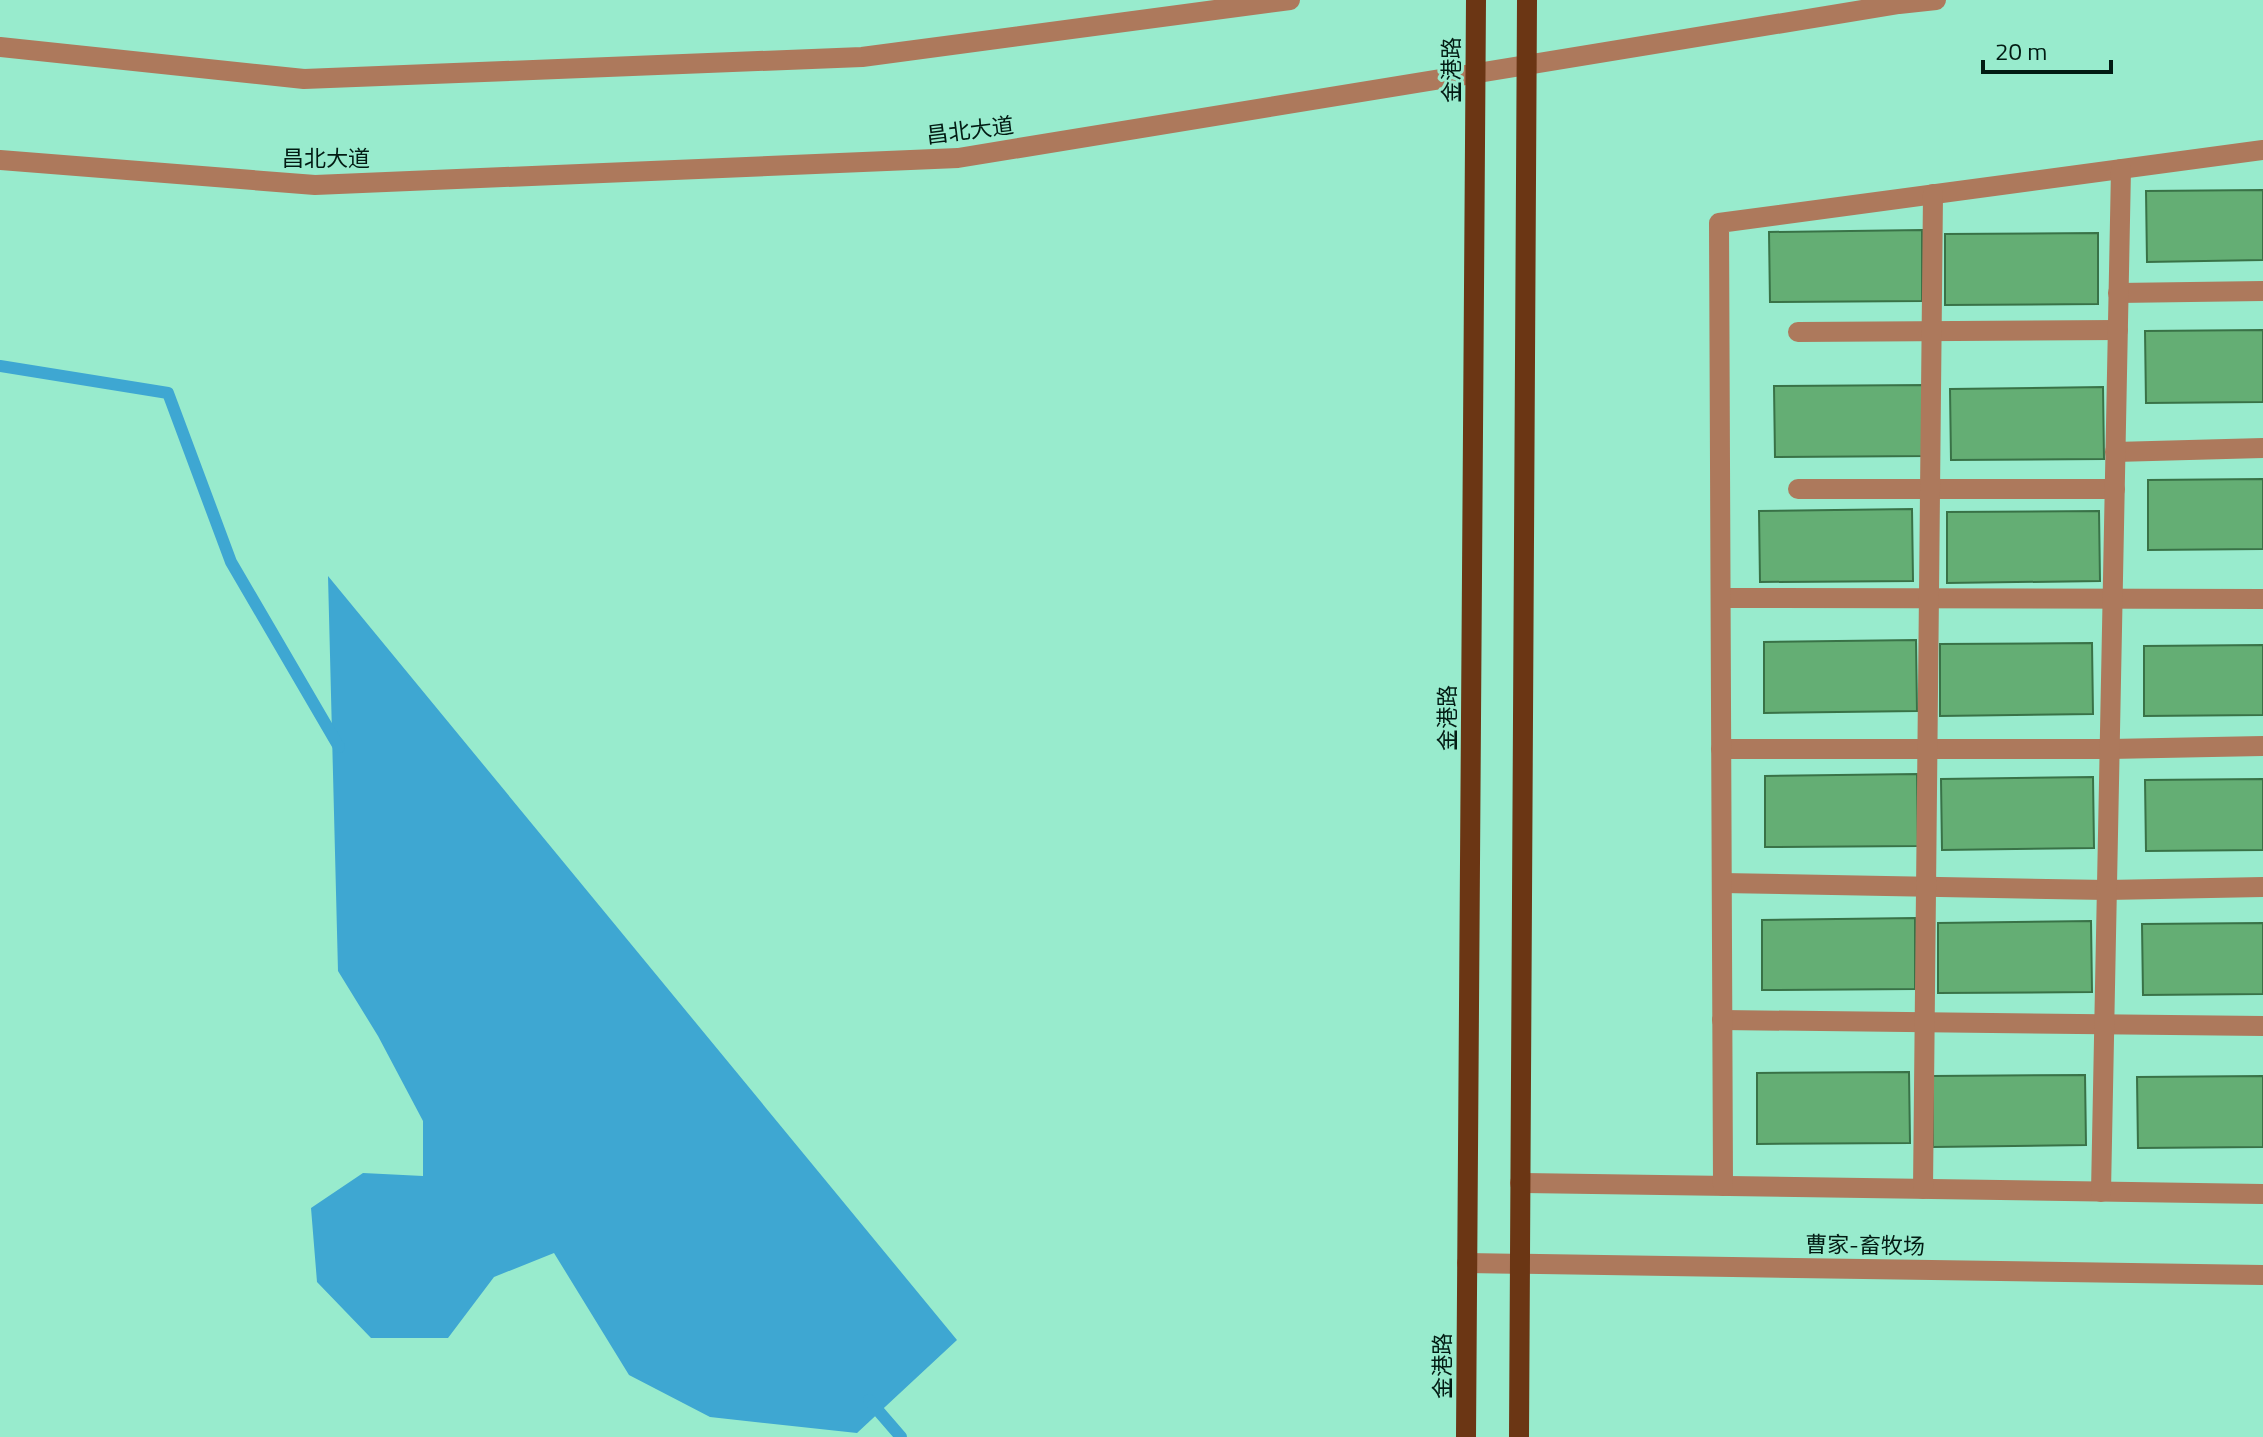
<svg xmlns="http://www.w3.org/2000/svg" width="2263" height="1437" font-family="'Titillium Web','Noto Sans SC',sans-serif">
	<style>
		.water { fill: #3ea7d2 }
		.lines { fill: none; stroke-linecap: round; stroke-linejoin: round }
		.stream { stroke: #3ea7d2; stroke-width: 12 }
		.building { fill: #64ae74; stroke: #397247; stroke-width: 2 }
		.minor { stroke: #ad795c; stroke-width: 20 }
		.major { stroke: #6b3614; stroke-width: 20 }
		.labels { text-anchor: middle; stroke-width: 6; stroke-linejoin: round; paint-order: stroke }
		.street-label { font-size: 22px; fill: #021b13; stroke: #98ebcd }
	</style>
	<rect width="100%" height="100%" fill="#98ebcd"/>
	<path class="water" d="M328 576 957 1340 857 1433 710 1417 629 1375 554 1253 494 1277 448 1338H371L317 1282 311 1208 363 1173 423 1176V1121L378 1036 338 971Z"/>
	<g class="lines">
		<g class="stream">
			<path d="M0 366 168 393 231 562 339 747"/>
			<path d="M869 1400 901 1437"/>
		</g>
	</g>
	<g class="building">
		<path d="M2263 190V260L2147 262 2146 191Z"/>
		<path d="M1922 230V301L1770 302 1769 232Z"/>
		<path d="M2098 233V304L1945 305V234Z"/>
		<path d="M2263 330V402L2146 403 2145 331Z"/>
		<path d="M1927 385 1928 456 1775 457 1774 386Z"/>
		<path d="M2103 387 2104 459 1951 460 1950 389Z"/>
		<path d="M2263 479V549L2148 550V480Z"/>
		<path d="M1912 509 1913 581 1760 582 1759 511Z"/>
		<path d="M2099 511 2100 581 1947 583V512Z"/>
		<path d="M1916 640 1917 711 1764 713V642Z"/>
		<path d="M2092 643 2093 714 1940 716V644Z"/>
		<path d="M2263 645V715L2144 716V646Z"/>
		<path d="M1917 774 1918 846 1765 847V776Z"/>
		<path d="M2093 777 2094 848 1942 850 1941 779Z"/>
		<path d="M2263 779V850L2146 851 2145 780Z"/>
		<path d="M1915 918V989L1762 990V920Z"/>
		<path d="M2091 921 2092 992 1938 993V923Z"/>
		<path d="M2263 923V994L2143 995 2142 924Z"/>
		<path d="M1909 1072 1910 1143 1757 1144V1073Z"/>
		<path d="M2085 1075 2086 1145 1933 1147V1076Z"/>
		<path d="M2263 1076V1147L2138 1148 2137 1077Z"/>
	</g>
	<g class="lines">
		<g class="minor">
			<path d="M0 47 304 79 862 57 1290 0"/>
			<path d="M0 160 315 185 958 158 1899 4 1936 0"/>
			<path d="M2118 293 2263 291"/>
			<path d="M1798 332 2118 330"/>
			<path d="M2115 452 2263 448"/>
			<path d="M1798 489H2115"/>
			<path d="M1721 598 2263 599"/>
			<path d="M1721 749H2110L2263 746"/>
			<path d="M1722 883 2107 890 2263 887"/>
			<path d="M1722 1020 2263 1026"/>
			<path d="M1520 1183 2263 1194"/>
			<path d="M1723 1186 1719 223 2263 150"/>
			<path d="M1923 1189 1933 194"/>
			<path d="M2101 1192 2121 169"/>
			<path d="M1467 1263 2263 1275"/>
		</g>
		<g class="major">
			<path d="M1466 1437 1476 0"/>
			<path d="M1519 1437 1527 0"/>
		</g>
	</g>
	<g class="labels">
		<g class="street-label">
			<text transform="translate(1451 70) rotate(-90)" y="8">金港路</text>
			<text transform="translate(970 130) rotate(-7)" y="8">昌北大道</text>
			<text x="326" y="166">昌北大道</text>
			<text transform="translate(1447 718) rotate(-90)" y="8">金港路</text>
			<text transform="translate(1865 1245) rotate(1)" y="8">曹家-畜牧场</text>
			<text transform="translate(1442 1366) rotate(-90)" y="8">金港路</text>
		</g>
	</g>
	<path d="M1983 60v12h128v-12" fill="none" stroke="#021b13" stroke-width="4"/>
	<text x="1995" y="60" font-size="24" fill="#021b13" stroke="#98ebcd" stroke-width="6" paint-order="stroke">20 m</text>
</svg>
